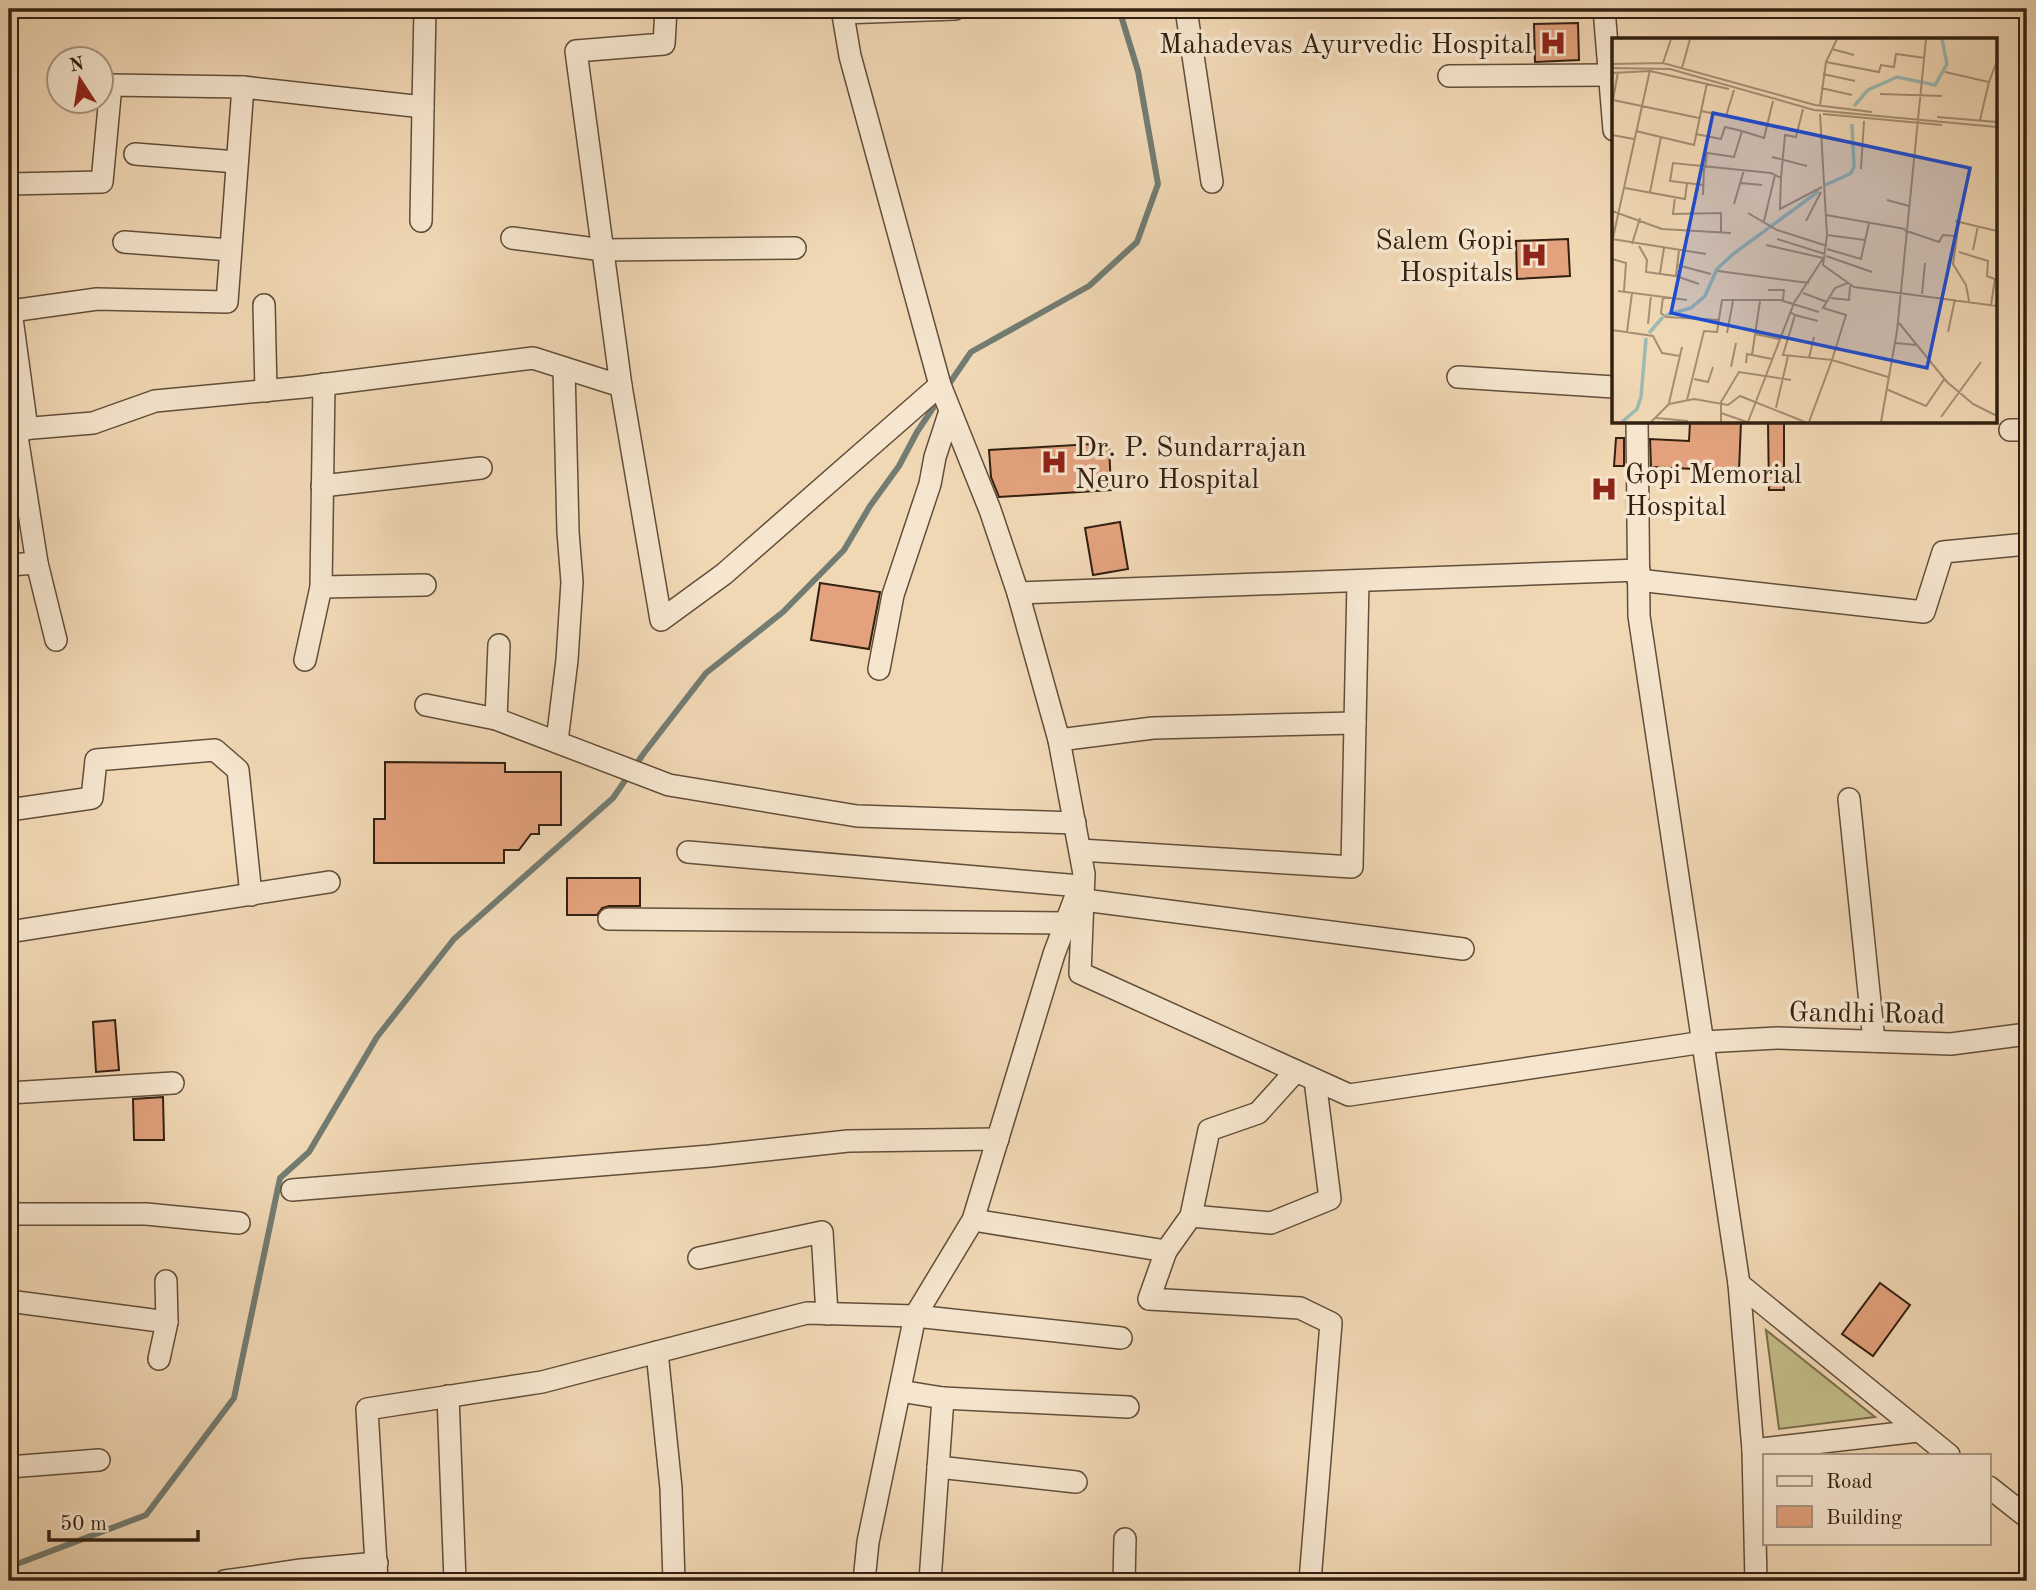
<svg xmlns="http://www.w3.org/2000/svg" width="2036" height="1590" font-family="'Old Standard TT',serif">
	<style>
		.green { fill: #c2bc88; stroke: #7a6e4c; stroke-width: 2 }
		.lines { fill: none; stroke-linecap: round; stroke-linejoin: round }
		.stream { stroke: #727c72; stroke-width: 6 }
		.building { fill: #e3a27d; stroke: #322011; stroke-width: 2 }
		.minor-casing { stroke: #624e3a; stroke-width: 24 }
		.minor { stroke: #f6e6cf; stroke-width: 21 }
		.labels { text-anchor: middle; stroke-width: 7; stroke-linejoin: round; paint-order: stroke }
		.poi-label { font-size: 28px; fill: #322011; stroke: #f6e6cf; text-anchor: end }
		.street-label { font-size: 28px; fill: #322011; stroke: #f6e6cf }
		.inset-river { fill: none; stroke: #9cb9b3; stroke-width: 3.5 }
		.inset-road { fill: none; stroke: #a58e73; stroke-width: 2 }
		.view { fill: #1d4ed8; fill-opacity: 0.15; stroke: #1d4ed8; stroke-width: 3.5 }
		.inset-edge { fill: none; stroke: #322011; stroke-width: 3.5 }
	</style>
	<rect width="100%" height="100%" fill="#f1d8b5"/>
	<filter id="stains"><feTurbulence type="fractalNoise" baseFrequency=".00286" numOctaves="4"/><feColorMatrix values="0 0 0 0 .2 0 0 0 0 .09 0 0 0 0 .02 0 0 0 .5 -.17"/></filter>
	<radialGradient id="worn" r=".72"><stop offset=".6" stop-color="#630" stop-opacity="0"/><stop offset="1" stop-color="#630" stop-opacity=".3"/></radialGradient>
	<path class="green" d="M1766 1330 1875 1417 1779 1429Z"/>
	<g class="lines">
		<g class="stream">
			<path d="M947 387 971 352 1089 286 1137 242 1158 184 1138 71 1119 9"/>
			<path d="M9 1567 146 1515 234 1398 280 1178 309 1152 377 1037 454 939 613 798 644 753 706 673 783 612 844 550 870 506 899 466 917 432 939 399"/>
		</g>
	</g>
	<g class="building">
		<path d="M1578 23 1579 60 1535 62 1534 24Z"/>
		<path d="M1568 239 1570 276 1517 279 1516 241Z"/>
		<path d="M1690 422H1741L1739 471 1651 467 1650 439 1689 441Z"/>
		<path d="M1768 422H1784V490H1769Z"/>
		<path d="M1616 438H1624V466H1614Z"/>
		<path d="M1109 443 1111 490 999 497 991 477 989 450Z"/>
		<path d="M1120 522 1128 569 1093 575 1085 528Z"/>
		<path d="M820 583 880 592 869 649 811 640Z"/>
		<path d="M385 762 505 763V772H561V825H539V834H531L519 850H504V863H374V819H385Z"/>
		<path d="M567 878H640V906H609L602 908 597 915H567Z"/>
		<path d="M115 1020 119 1070 96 1072 93 1022Z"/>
		<path d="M163 1097 164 1140H134L133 1099Z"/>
		<path d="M1880 1283 1910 1305 1873 1356 1842 1334Z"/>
	</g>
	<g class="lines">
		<g class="minor-casing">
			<g id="minor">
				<path d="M842 9 850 56 940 385 990 510 1018 593 1059 740 1084 874 1080 973 1349 1095 1704 1042 1777 1038 1951 1044 2027 1034"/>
				<path d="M1186 9 1212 182"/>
				<path d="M1604 9 1614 130"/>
				<path d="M842 13 955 9"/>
				<path d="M1449 76 1610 75"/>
				<path d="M135 154 237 162"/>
				<path d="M9 184 102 182 111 85 243 87"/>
				<path d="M421 221 423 107"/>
				<path d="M512 238 603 250 795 248"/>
				<path d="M124 242 230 250"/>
				<path d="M264 305 266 391"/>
				<path d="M1458 377 1614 387"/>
				<path d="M621 386 661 620 724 574 940 385"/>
				<path d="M1637 422 1639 616 1739 1284 1753 1450 1756 1581"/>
				<path d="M27 429 11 311 97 299 227 302 243 87 423 107 425 9"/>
				<path d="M9 430 93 423 155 401 304 387 533 358 621 386 576 51 664 44 666 9"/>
				<path d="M16 430 37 563 56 640"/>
				<path d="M2010 430H2027"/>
				<path d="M322 486 481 468"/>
				<path d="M9 565 37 563"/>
				<path d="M1638 580 1924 612 1943 552 2027 544"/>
				<path d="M321 587 425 585"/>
				<path d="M1018 593 1639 570"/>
				<path d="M305 660 321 587 324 384"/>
				<path d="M879 669 893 595 930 484 935 457 950 411"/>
				<path d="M426 705 496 719 669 785 857 816 1075 823"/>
				<path d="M496 719 499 645"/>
				<path d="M1059 740 1153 728 1355 723"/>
				<path d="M557 741 567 660 572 582 568 532 564 368"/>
				<path d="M1849 799 1874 1041"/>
				<path d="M9 810 92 798 96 760 215 750 238 770 251 895"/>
				<path d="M1080 850 1352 867 1358 581"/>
				<path d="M688 852 1080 886"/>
				<path d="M1084 900 1463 949"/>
				<path d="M609 919 1066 923"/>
				<path d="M9 932 329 882"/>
				<path d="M1296 1071 1258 1113 1209 1130 1191 1216 1166 1251 1149 1299 1300 1308 1331 1323 1310 1581"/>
				<path d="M9 1093 173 1083"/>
				<path d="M292 1190 710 1156 848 1141 998 1139"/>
				<path d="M9 1214H146L239 1223"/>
				<path d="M1191 1216 1271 1223 1330 1199 1315 1080"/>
				<path d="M973 1220 1166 1251"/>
				<path d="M699 1258 822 1232 827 1314"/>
				<path d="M1739 1284 1949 1455"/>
				<path d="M9 1301 167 1322"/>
				<path d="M657 1352 671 1488 674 1581"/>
				<path d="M159 1359 167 1322 166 1281"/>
				<path d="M900 1391 943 1398 930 1581"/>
				<path d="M448 1396 455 1581"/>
				<path d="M943 1398 1128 1407"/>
				<path d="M1753 1450 1918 1431"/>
				<path d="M9 1467 99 1460"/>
				<path d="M938 1467 1076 1482"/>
				<path d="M1989 1487 2027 1517"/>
				<path d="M225 1581 301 1570 377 1563"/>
				<path d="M377 1581 367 1409 542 1382 807 1313 915 1316 1121 1338"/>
				<path d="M864 1581 868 1542 915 1316 973 1220 1054 954 1077 893"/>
				<path d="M1124 1581 1125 1539"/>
			</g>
		</g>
		<use href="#minor" class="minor"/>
	</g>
	<defs>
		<g id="hospital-bare" transform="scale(2.1)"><path d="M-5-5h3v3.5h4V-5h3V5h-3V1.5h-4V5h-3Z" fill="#8f2418" stroke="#f6e6cf" stroke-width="2.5" paint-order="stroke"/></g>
	</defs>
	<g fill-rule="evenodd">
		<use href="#hospital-bare" x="1553" y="43"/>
		<use href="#hospital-bare" x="1534" y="255"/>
		<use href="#hospital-bare" x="1054" y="462"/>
		<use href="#hospital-bare" x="1604" y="489"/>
	</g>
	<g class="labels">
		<g class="poi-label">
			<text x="1532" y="53">Mahadevas Ayurvedic Hospital</text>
			<text x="1513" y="249">Salem Gopi<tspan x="1513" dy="32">Hospitals</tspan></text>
			<text x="1075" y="456" text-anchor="start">Dr. P. Sundarrajan<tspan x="1075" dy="32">Neuro Hospital</tspan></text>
			<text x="1625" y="483" text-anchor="start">Gopi Memorial<tspan x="1625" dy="32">Hospital</tspan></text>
		</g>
		<g class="street-label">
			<text transform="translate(1867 1012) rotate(1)" y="10">Gandhi Road</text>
		</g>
	</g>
	<g transform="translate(1612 38)">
		<rect width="385" height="385" fill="#f1d8b5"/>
		<path class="inset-river" d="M242 68 256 52 285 39 323 47 335 26 330 1M213 147 238 136 242 129 240 86M54 277 79 270 93 258 105 231 121 216 207 153M37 295 51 279M10 384 25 371 29 359 34 300"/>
		<path class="inset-road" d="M220 11 242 17M214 24 267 34 269 27 282 29 284 16 313 20M51 25 59 1M0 26 51 25 203 67 260 74M0 30 58 31 202 72 385 89M70 30 78 1M333 34 377 44 368 82M0 35 38 33 117 51M211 36 243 43M377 44 385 23M209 50 240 57M268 56 330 58M1 62 87 80M0 67 6 34M208 68 214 24 225 1M89 73 114 78 122 52M208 76 215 197 211 227 242 249 385 268M211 76 330 87M325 79 385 84M24 93 82 107 95 45M84 96 109 101 113 89 130 93M0 97 22 101M207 99 236 104M160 119 195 128M93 130 95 115 122 119 130 93 152 100 161 63M249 131 252 83M169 140 168 171 210 149M129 145 150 147M91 147 58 143 61 125 159 135 169 140 173 97 184 99 191 71M13 150 73 161 75 145M38 154 49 99M91 157 92 130M63 159 61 176 109 175V195M275 162 297 168M122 166 132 132M0 173 50 191 119 195M136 175 165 192 215 208M214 177 293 191M152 183 163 137M194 183 209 154M343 183 385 193M347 184 341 226 354 247 357 263M292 192 327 204 331 197 343 198M215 197 253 202M0 201 94 216M165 201 213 216M0 204 38 32M20 206 28 180M154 207 211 220M27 208 35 222 34 234 64 238 67 212M215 211 249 221 257 185M361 212 366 188M347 214 376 223 375 238 385 242M214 218 260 234M0 221 14 225 12 253M65 227 99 236M106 233 197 245M48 235 52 210M64 238 87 246M156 252H172L171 262M6 253 75 262M191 255 215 264M310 256 313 225M51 259 49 275 54 279 107 282M219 260 237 262 238 248M379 267 383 241M178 274 183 277 171 317 220 322 234 277 211 270 223 250 236 245M183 277 206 283M287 285 335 344 361 366 385 378M36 286 39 257M0 292 41 298 50 315 68 318M15 294 20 255M336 294 343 261M115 295 121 263M143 296 167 301M283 305 305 307M140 317 148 263M197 320 202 299M134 325 135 316 160 321M119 329 124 305M82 341 96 344 101 329M274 351 314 368 333 340M75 362 92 293 105 294 110 262H168L207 274M57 365 70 309M164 370 176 318M109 375 135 384M329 379 369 324M44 380 76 383M39 384 57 366 82 361 116 367 128 358 193 384M109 384V364L127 334 179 342M136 384 182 265 212 219M197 384 220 322 276 339M269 384 285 293 314 1"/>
		<path class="view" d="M101 75 358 130 315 330 59 275Z"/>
		<rect width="385" height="385" class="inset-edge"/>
	</g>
	<rect width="2036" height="1590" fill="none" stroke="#f1d8b5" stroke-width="35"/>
	<rect x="10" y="10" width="2015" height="1569" fill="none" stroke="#322011" stroke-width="3.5"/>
	<rect x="18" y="18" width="2001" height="1555" fill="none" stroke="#322011" stroke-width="2"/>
	<rect x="1763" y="1454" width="228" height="91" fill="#f6e6cf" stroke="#a89783" stroke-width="2"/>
	<rect x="1777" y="1476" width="35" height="10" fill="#f6e6cf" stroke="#a89783" stroke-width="2"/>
	<text x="1826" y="1488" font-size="21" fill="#322011">Road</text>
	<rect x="1777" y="1506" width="35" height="21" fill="#e3a27d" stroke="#a89783" stroke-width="2"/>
	<text x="1826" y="1524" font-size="21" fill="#322011">Building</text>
	<g transform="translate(80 80) rotate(348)"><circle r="33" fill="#f6e6cf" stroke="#a89783" stroke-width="2"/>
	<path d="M0-5L12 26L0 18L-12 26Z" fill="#8f2418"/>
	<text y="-10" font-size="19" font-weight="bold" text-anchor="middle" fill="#322011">N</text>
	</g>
	<path d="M49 1530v10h149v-10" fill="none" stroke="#322011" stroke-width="3.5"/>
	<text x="60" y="1530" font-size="21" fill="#322011" stroke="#f6e6cf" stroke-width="5" paint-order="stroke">50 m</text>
	<rect width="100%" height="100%" filter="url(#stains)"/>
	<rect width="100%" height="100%" fill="url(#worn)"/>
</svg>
